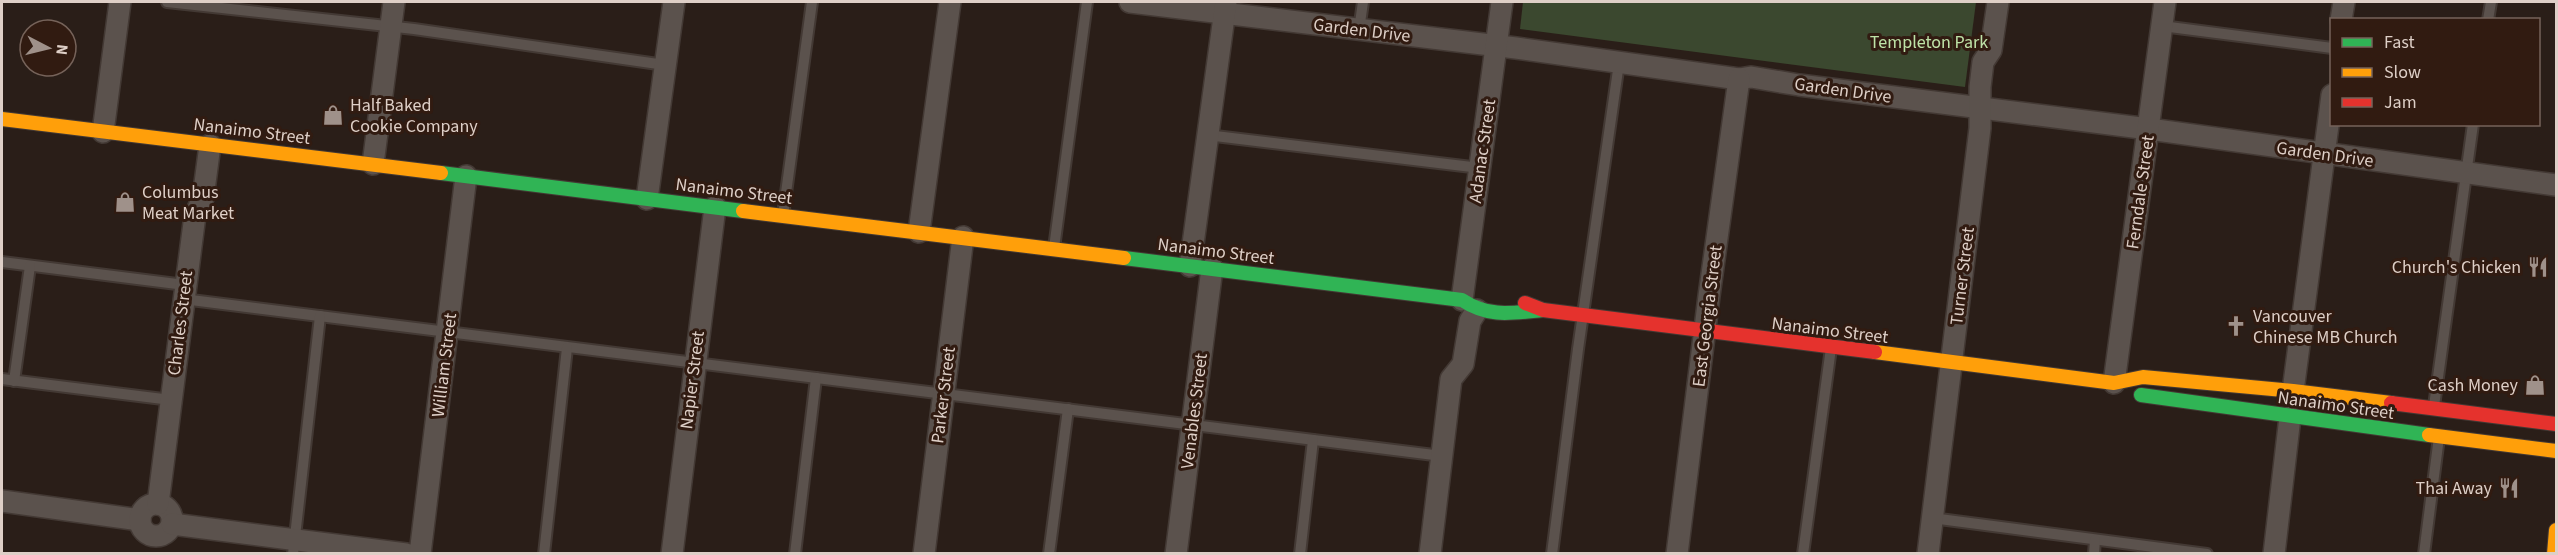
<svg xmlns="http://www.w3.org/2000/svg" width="2558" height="555" font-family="'Source Sans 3',sans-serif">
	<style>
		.green { fill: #3b482f }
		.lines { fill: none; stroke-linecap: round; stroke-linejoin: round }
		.lane-casing { stroke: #433934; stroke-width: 14 }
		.street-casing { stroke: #433934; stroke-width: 24 }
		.fast-casing { stroke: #433934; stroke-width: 16 }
		.slow-casing { stroke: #433934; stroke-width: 16 }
		.jam-casing { stroke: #433934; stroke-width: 16 }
		.lane { stroke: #5b524d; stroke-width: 10 }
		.street { stroke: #5b524d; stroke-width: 21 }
		.fast { stroke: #30b455; stroke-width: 14 }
		.slow { stroke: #ff9f0a; stroke-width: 14 }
		.jam { stroke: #e5322d; stroke-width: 14 }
		.labels { text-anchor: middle; stroke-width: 6; stroke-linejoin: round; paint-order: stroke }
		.street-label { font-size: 18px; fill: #decfc7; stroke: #311b11 }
		.park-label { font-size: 18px; fill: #bee2a7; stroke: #311b11 }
		.poi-label { font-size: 18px; fill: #decfc7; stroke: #311b11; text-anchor: start }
	</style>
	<rect width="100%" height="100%" fill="#2a1e18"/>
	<path class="green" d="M1523 2H1976L1965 87 1520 29Z"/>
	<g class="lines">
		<g class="lane-casing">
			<g id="lane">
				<path d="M167 2 414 29 665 65"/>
				<path d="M2488 20 2491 2"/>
				<path d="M2162 26 2332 48"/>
				<path d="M1359 30 1363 2"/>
				<path d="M1207 135 1480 168"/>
				<path d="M783 215 812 2"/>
				<path d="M1054 248 1087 2"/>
				<path d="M2 262 185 285"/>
				<path d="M183 299 1442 456"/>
				<path d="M2 379 171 400"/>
				<path d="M14 381 30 266"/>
				<path d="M2434 406 2473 124"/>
				<path d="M1932 518 2207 554"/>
				<path d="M293 554 320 316"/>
				<path d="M544 554 567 348"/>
				<path d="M795 554 816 378"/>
				<path d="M1049 554 1068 409"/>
				<path d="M1300 554 1313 440"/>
				<path d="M1552 554 1578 349 1619 63"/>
				<path d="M1803 554 1831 348"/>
				<path d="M2094 554 2095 540"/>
				<path d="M2424 554 2439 437"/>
			</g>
		</g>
		<g class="street-casing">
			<g id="street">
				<path d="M1130 2 1516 48 1739 79 1751 77 1799 85 2149 129 2556 185"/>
				<path d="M2341 20 2344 2"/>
				<path d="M103 132 120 2"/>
				<path d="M373 164 394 2"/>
				<path d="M647 199 674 2"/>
				<path d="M919 232 950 2"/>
				<path d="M1190 266 1226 2"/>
				<path d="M1462 300 1502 2"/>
				<path d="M2114 383 2165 2"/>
				<path d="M2293 391 2332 95"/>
				<path d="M2 501 140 520"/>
				<circle cx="156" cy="520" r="16"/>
				<path d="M158 504 195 215 203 198 210 145"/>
				<path d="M172 524 406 554"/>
				<path d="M420 554 466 176"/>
				<path d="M672 554 715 207"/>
				<path d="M924 554 963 237"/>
				<path d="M1176 554 1212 268"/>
				<path d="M1430 554 1451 379 1463 364 1470 321 1477 310"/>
				<path d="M1677 554 1709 296 1739 79"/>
				<path d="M1928 554 1980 128V87L1983 62 1991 50 1998 2"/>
				<path d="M2274 554 2290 417"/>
			</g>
		</g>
		<g class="fast-casing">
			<g id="fast">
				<path d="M441 173 743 211"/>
				<path d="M1124 258 1462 300C1489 318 1512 313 1543 310"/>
				<path d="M2141 395 2429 435"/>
			</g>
		</g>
		<g class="slow-casing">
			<g id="slow">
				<path d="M2 119 441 173"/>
				<path d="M743 211 1124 258"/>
				<path d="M1875 352 2114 383 2143 377 2293 391 2391 403"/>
				<path d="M2429 435 2556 451"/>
				<path d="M2554 554 2556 530"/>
			</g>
		</g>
		<g class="jam-casing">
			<g id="jam">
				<path d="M1525 303 1543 310 1875 352"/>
				<path d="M2391 403 2556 424"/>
			</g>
		</g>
		<use href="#lane" class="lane"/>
		<use href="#street" class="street"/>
		<use href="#fast" class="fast"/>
		<use href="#slow" class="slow"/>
		<use href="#jam" class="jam"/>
	</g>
	<defs>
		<g id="shop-bare" transform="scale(1.62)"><path d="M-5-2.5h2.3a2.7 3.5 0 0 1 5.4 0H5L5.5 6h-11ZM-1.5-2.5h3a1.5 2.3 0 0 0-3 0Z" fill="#9f918a" stroke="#311b11" stroke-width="2.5" paint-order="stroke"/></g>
		<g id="restaurant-bare" transform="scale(1.62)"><path d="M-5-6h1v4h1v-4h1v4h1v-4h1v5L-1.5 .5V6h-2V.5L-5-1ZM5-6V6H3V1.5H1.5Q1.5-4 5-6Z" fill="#9f918a" stroke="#311b11" stroke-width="2.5" paint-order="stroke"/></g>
		<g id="church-bare" transform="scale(1.62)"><path d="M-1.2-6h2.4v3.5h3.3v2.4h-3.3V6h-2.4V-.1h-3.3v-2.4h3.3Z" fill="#9f918a" stroke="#311b11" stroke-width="2.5" paint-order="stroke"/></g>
	</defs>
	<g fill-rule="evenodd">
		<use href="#shop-bare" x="333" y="115"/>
		<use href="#shop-bare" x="125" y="202"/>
		<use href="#restaurant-bare" x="2538" y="267"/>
		<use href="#church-bare" x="2236" y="326"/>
		<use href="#shop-bare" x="2535" y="385"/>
		<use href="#restaurant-bare" x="2509" y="488"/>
	</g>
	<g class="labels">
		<g class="street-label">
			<text transform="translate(1362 30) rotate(7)" y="6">Garden Drive</text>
			<text transform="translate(1843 90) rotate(8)" y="6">Garden Drive</text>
			<text transform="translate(252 131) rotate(7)" y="6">Nanaimo Street</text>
			<text transform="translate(1482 151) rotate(-82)" y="6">Adanac Street</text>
			<text transform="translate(2325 154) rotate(8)" y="6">Garden Drive</text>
			<text transform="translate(734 191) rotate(7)" y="6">Nanaimo Street</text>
			<text transform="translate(2140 192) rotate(-82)" y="6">Ferndale Street</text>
			<text transform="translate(1216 251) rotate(7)" y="6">Nanaimo Street</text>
			<text transform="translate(1962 276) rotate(-83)" y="6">Turner Street</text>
			<text transform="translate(1707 316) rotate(-83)" y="6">East Georgia Street</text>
			<text transform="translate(180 323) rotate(-83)" y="6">Charles Street</text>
			<text transform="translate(1830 330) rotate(7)" y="6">Nanaimo Street</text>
			<text transform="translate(444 365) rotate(-83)" y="6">William Street</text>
			<text transform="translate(692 380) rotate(-83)" y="6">Napier Street</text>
			<text transform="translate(943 395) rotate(-83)" y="6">Parker Street</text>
			<text transform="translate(2336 405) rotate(8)" y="6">Nanaimo Street</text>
			<text transform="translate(1194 411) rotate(-83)" y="6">Venables Street</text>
		</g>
		<g class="park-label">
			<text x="1929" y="48">Templeton Park</text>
		</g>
		<g class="poi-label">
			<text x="350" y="111">Half Baked<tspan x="350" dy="21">Cookie Company</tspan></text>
			<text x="142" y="198">Columbus<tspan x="142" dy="21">Meat Market</tspan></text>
			<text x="2521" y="273" text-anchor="end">Church's Chicken</text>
			<text x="2253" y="322">Vancouver<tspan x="2253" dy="21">Chinese MB Church</tspan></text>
			<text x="2518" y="391" text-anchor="end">Cash Money</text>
			<text x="2492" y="494" text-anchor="end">Thai Away</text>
		</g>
	</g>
	<rect width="2558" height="555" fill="none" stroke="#decfc7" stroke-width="6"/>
	<rect x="2330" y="18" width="210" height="108" fill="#311b11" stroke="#76635a" stroke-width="1.5"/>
	<rect x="2342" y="38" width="30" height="9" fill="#30b455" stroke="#76635a" stroke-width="1.5"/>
	<text x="2384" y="48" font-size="18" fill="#decfc7">Fast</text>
	<rect x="2342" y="68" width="30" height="9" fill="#ff9f0a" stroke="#76635a" stroke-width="1.5"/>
	<text x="2384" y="78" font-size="18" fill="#decfc7">Slow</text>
	<rect x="2342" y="98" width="30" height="9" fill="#e5322d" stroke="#76635a" stroke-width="1.5"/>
	<text x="2384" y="108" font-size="18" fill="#decfc7">Jam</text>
	<g transform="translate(48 48) rotate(97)"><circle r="28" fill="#311b11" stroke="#76635a" stroke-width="1.5"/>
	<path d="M0-4.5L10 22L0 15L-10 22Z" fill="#9f918a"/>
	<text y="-9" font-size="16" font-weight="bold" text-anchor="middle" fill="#decfc7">N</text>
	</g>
</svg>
